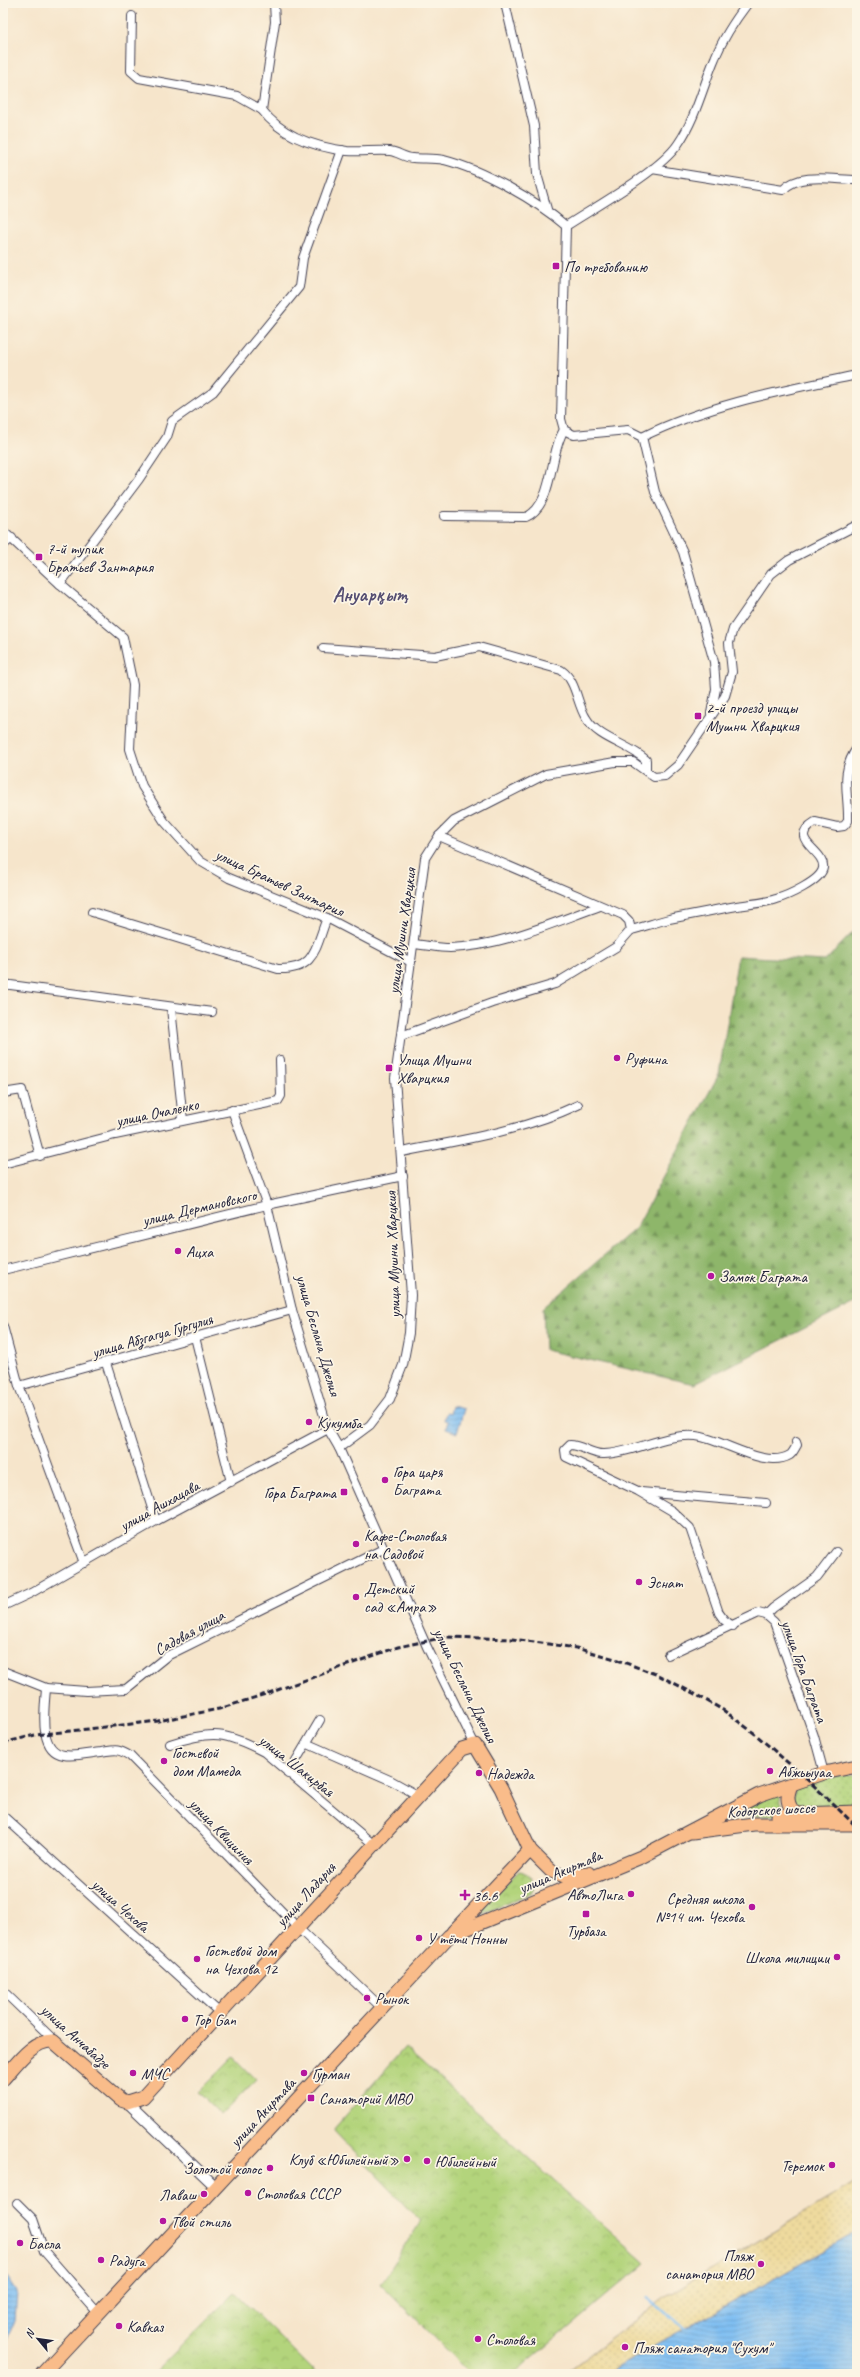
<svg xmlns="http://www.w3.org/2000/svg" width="860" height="2377" font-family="Caveat,sans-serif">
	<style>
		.grass { fill: url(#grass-dots); stroke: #6a7b5b }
		.forest { fill: url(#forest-firs); stroke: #586c53 }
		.sand { fill: url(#sand-dots); stroke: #887e6c }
		.park { fill: url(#park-crowns); stroke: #6a7b5b }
		.water { fill: url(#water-rules); stroke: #507096 }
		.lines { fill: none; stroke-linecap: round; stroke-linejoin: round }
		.stream { stroke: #7ebef2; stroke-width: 3 }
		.minor-casing { stroke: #423f51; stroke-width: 10 }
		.tertiary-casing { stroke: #423f51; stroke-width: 12 }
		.trunk-casing { stroke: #423f51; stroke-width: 15 }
		.minor { stroke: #fff; stroke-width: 8 }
		.tertiary { stroke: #fff; stroke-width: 10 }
		.trunk { stroke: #f9bc8a; stroke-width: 13 }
		.rail { stroke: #22223b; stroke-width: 3; stroke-dasharray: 6 3; stroke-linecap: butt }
		.poi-dot { fill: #b5179e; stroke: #fcf5e5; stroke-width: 1.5 }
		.labels { text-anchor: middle; stroke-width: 3.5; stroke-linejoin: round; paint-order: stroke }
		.poi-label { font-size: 16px; fill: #22223b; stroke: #fcf5e5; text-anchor: start }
		.street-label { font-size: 16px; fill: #22223b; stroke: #fcf5e5 }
		.district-label { font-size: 20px; font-weight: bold; fill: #544d72; stroke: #fcf5e5 }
	</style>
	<defs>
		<pattern id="grass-dots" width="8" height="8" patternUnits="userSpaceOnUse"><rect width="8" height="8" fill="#b3d47b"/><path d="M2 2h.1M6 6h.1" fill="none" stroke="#9ab66b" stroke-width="1.8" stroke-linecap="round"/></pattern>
		<pattern id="forest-firs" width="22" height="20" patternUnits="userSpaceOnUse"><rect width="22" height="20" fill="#8eb66b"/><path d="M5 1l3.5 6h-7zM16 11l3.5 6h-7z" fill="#749459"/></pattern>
		<pattern id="sand-dots" width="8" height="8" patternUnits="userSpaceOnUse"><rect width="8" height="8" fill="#eeda9e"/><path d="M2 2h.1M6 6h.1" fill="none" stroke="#ccbb89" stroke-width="1.8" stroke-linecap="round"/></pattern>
		<pattern id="park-crowns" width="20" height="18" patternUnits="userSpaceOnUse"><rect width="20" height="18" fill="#b3d47b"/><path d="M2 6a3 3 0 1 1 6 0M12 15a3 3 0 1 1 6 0" fill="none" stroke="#9ab66b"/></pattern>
		<pattern id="water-rules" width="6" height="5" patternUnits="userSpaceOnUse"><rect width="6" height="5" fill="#7ebef2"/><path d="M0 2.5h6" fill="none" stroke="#6da3d0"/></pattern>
	</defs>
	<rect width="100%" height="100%" fill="#fcf5e5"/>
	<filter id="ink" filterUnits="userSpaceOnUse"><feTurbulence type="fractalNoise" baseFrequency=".025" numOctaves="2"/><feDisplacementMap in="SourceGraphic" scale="8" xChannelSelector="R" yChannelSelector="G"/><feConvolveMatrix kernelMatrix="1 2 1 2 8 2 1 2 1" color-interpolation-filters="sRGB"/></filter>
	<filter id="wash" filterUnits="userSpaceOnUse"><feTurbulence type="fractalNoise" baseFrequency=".012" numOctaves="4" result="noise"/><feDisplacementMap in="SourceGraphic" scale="16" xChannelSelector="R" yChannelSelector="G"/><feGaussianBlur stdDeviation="0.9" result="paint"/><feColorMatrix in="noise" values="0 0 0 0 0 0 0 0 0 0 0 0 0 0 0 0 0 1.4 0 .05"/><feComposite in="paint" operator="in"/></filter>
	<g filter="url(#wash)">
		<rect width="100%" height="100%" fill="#f6e5cb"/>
		<g class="grass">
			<path d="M846 1775 857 1776V1807L802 1808 794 1803 793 1795 796 1788 824 1777Z"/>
			<path d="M779 1792 781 1803 786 1812 772 1815H729Z"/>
		</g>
		<path class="forest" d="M857 928V1302L694 1384 545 1350 543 1308 636 1228 719 1074 738 956 825 961Z"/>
		<path class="sand" d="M857 2181V2232L606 2374H564L666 2297Z"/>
		<g class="park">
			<path d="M519 1871C528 1871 533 1879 534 1888L532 1892 469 1920Z"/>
			<path d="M405 2047 645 2263 514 2374H471L381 2284 421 2221 333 2130Z"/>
			<path d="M233 2057 256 2080 221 2115 198 2092Z"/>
			<path d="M235 2292 317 2374H153Z"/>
		</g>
		<g class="water">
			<path d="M452 1406 464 1409 457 1433 446 1429 448 1421 444 1420 446 1413 450 1414Z"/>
			<path d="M857 2232V2374H606Z"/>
			<path d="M3 2271 17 2292 15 2320 3 2349Z"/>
		</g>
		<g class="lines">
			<path class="stream" d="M649 2298 684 2329"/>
		</g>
	</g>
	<g filter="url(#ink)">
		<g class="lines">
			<g class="minor-casing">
				<g id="minor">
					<path d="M274 3 275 22 262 110C282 137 315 147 347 151 361 152 376 150 390 151 398 152 405 158 413 158 423 159 434 158 444 160 483 170 536 200 566 226"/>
					<path d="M505 3 534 126 537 174 547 209"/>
					<path d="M132 16 131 71 139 78 237 96 262 110"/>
					<path d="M652 169 783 190C799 172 834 180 857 180"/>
					<path d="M566 226 561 419 564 430 574 435 628 430 642 437 655 492 683 552 714 662 716 689 711 713"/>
					<path d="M566 226C595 207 660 171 678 144 696 118 703 86 715 58 723 38 735 20 748 3"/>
					<path d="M642 437C709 404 785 390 857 375"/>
					<path d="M444 516 526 517C554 505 549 453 564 430"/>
					<path d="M3 531 60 584 123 637 133 685 130 749 142 786 164 821 200 861 229 878 327 918 411 962"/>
					<path d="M3 545 12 538"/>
					<path d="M60 584 139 479 167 437 172 421 213 392 299 287 303 258 342 150"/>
					<path d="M323 648 435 656 479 647 561 670C577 681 576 702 586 718 598 739 629 744 646 760V770"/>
					<path d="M439 836 623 915 629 921 631 930"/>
					<path d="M92 912 278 969C316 970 315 948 327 918"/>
					<path d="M631 930C644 927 656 922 669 919 690 915 711 911 731 907 746 904 762 904 776 899 787 896 821 881 823 868 826 850 785 840 815 822L837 827 844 826 848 821C849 793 839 773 857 748"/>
					<path d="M414 944C426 945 438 948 450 948 502 946 552 923 600 906"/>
					<path d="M3 984 212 1012"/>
					<path d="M171 1008 183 1120"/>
					<path d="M401 1036 492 1003 555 984 616 947 631 930"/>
					<path d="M3 1093 22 1090 40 1156"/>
					<path d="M232 1110 267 1205 292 1310 328 1429 339 1448 427 1647 475 1745"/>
					<path d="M402 1152C461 1140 523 1131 578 1105"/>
					<path d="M3 1164 115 1135 278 1101 281 1096 280 1060"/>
					<path d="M3 1270 267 1205 403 1176"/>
					<path d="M3 1326 19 1386 84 1563"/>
					<path d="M195 1337 231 1482"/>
					<path d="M106 1363 156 1521"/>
					<path d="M19 1386 292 1310"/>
					<path d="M339 1448 370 1425 390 1399 403 1365 409 1333 411 1295 395 1078 425 858 439 836 454 821 546 774 615 762H633L654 777 665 776 678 765 725 696 732 672 729 643 733 629 771 574 789 560 857 525"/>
					<path d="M641 1492 766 1503"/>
					<path d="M3 1606 31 1593 156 1521 328 1429"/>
					<path d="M766 1615 773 1608 817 1577 836 1552"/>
					<path d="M733 1626 724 1620 719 1613 690 1528 672 1511 638 1491 566 1457 565 1450 570 1445C582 1445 592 1455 604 1454 635 1453 664 1433 696 1436 723 1439 765 1470 790 1455 793 1453 795 1448 797 1445L796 1442"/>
					<path d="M668 1655 758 1613 766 1615 774 1622 814 1736 824 1773"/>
					<path d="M3 1671 46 1688 86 1691 126 1689 167 1656 383 1549"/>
					<path d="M46 1688C45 1707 37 1751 64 1755 75 1757 90 1753 101 1752 115 1750 117 1748 130 1756L297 1927 382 2008"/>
					<path d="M170 1744C212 1730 226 1732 264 1752L373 1844"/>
					<path d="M308 1744 392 1781 419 1796"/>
					<path d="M288 1774 320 1720"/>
					<path d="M3 1816 221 2014"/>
					<path d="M3 1991 56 2042"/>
					<path d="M17 2203 33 2219 44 2251 98 2313"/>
				</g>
			</g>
			<g class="tertiary-casing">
				<path id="tertiary" d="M127 2102 216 2187"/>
			</g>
			<g class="trunk-casing">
				<g id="trunk">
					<path d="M791 1785C786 1797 787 1804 795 1814"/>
					<path d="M778 1816 799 1814 857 1812"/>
					<path d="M692 1832 754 1824H857"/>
					<path d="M453 1932 530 1850"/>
					<path d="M3 2079C16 2065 32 2040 53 2041L121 2100 127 2102 143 2097 462 1749 475 1745 501 1788 530 1850 551 1871 564 1876 588 1873"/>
					<path d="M42 2374 449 1936 641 1857 759 1795 824 1773 852 1767 857 1768"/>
				</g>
			</g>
			<use href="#minor" class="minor"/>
			<use href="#tertiary" class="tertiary"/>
			<use href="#trunk" class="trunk"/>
			<path class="rail" d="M3 1743 35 1735 158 1721 219 1709 269 1693 398 1647 446 1637 513 1639 576 1648 615 1659 658 1675 695 1694 723 1710 754 1733 810 1782 857 1827"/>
		</g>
	</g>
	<g class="poi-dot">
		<rect x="552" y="262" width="8" height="8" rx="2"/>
		<rect x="35" y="553" width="8" height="8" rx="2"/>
		<rect x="694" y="712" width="8" height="8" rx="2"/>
		<circle cx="617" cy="1058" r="4"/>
		<rect x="385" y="1064" width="8" height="8" rx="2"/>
		<circle cx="178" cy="1251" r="4"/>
		<circle cx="711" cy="1276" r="4"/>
		<circle cx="309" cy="1422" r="4"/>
		<circle cx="385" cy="1480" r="4"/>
		<rect x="340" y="1488" width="8" height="8" rx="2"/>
		<circle cx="356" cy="1544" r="4"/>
		<circle cx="639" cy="1582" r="4"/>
		<circle cx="356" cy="1597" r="4"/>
		<circle cx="164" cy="1761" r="4"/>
		<circle cx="770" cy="1771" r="4"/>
		<circle cx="479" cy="1773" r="4"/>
		<circle cx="631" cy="1894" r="4"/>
		<path d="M463 1889h4v4h4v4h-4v4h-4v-4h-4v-4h4z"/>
		<circle cx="752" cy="1907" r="4"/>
		<rect x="582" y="1910" width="8" height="8" rx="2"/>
		<circle cx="419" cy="1938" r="4"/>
		<circle cx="837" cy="1957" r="4"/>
		<circle cx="197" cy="1959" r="4"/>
		<circle cx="367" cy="1998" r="4"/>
		<circle cx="185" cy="2019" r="4"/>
		<circle cx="133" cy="2073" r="4"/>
		<circle cx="304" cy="2073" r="4"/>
		<rect x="307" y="2094" width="8" height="8" rx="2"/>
		<circle cx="407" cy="2159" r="4"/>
		<circle cx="427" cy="2161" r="4"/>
		<circle cx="832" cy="2165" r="4"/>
		<circle cx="270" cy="2168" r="4"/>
		<circle cx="248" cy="2193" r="4"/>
		<circle cx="204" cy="2194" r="4"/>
		<circle cx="163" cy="2221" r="4"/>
		<circle cx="20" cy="2243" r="4"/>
		<circle cx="101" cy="2260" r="4"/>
		<circle cx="761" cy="2264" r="4"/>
		<circle cx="119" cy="2326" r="4"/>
		<circle cx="478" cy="2339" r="4"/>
		<circle cx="625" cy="2347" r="4"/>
	</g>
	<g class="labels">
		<g class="poi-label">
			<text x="564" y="272">По требованию</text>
			<text x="47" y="554">7-й тупик<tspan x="47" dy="18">Братьев Зантария</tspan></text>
			<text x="706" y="713">2-й проезд улицы<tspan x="706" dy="18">Мушни Хварцкия</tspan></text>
			<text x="625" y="1064">Руфина</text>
			<text x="397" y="1065">Улица Мушни<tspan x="397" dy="18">Хварцкия</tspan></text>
			<text x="186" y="1257">Ацха</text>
			<text x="719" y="1282">Замок Баграта</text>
			<text x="317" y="1428">Кукумба</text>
			<text x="393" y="1477">Гора царя<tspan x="393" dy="18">Баграта</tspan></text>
			<text x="336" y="1498" text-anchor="end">Гора Баграта</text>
			<text x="364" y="1541">Кафе-Столовая<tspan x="364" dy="18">на Садовой</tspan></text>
			<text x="647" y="1588">Эснат</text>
			<text x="364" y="1594">Детский<tspan x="364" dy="18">сад «Амра»</tspan></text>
			<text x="172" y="1758">Гостевой<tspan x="172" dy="18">дом Мамеда</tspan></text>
			<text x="778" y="1777">Абжьыуаа</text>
			<text x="487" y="1779">Надежда</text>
			<text x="623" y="1900" text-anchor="end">АвтоЛига</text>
			<text x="473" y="1901">36.6</text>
			<text x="744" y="1904" text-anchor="end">Средняя школа<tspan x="744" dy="18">№14 им. Чехова</tspan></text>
			<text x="586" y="1936" text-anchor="middle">Турбаза</text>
			<text x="427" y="1944">У тёти Нонны</text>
			<text x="205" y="1956">Гостевой дом<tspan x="205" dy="18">на Чехова 12</tspan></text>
			<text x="829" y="1963" text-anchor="end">Школа милиции</text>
			<text x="375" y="2004">Рынок</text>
			<text x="193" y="2025">Top Gan</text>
			<text x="141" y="2079">МЧС</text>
			<text x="312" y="2079">Гурман</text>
			<text x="319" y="2104">Санаторий МВО</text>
			<text x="399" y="2165" text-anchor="end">Клуб «Юбилейный»</text>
			<text x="435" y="2167">Юбилейный</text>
			<text x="824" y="2171" text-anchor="end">Теремок</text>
			<text x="262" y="2174" text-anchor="end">Золотой колос</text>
			<text x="256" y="2199">Столовая СССР</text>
			<text x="196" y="2200" text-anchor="end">Лаваш</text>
			<text x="171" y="2227">Твой стиль</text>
			<text x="28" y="2249">Басла</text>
			<text x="753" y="2261" text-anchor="end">Пляж<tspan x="753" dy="18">санатория МВО</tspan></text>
			<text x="109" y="2266">Радуга</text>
			<text x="127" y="2332">Кавказ</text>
			<text x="486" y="2345">Столовая</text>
			<text x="633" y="2353">Пляж санатория "Сухум"</text>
		</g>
		<g class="street-label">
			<text transform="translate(280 882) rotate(25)" y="6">улица Братьев Зантария</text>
			<text transform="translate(401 931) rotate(-82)" y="6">улица Мушни Хварцкия</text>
			<text transform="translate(157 1112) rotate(-12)" y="6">улица Очаленко</text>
			<text transform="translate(199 1207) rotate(-13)" y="6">улица Дермановского</text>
			<text transform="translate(392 1255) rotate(-92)" y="6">улица Мушни Хварцкия</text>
			<text transform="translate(152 1335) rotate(-16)" y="6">улица Абзгагуа Гургулия</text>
			<text transform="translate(319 1335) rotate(74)" y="6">улица Беслана Джелия</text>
			<text transform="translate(159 1505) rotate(-29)" y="6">улица Ашхацава</text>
			<text transform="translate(189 1632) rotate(-29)" y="6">Садовая улица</text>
			<text transform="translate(805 1671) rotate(70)" y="6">улица Гора Баграта</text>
			<text transform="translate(466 1685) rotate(64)" y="6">улица Беслана Джелия</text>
			<text transform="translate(297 1765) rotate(38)" y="6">улица Шакирбая</text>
			<text transform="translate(771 1809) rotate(-3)" y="6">Кодорское шоссе</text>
			<text transform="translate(222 1831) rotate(46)" y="6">улица Квициния</text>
			<text transform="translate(560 1871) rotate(-23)" y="6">улица Акиртава</text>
			<text transform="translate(305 1894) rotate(-48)" y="6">улица Ладария</text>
			<text transform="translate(121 1905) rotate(42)" y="6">улица Чехова</text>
			<text transform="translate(76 2036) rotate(42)" y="6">улица Анчабадзе</text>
			<text transform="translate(262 2112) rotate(-47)" y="6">улица Акиртава</text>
		</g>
		<g class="district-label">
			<text x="370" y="601">Ануарқыҭ</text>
		</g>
	</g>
	<rect width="860" height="2377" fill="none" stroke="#fcf5e5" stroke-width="16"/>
	<g transform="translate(38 2339) rotate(299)" stroke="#fcf5e5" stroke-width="3" paint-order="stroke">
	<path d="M0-3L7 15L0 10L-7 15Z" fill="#22223b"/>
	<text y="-6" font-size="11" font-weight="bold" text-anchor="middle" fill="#22223b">N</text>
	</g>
</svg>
